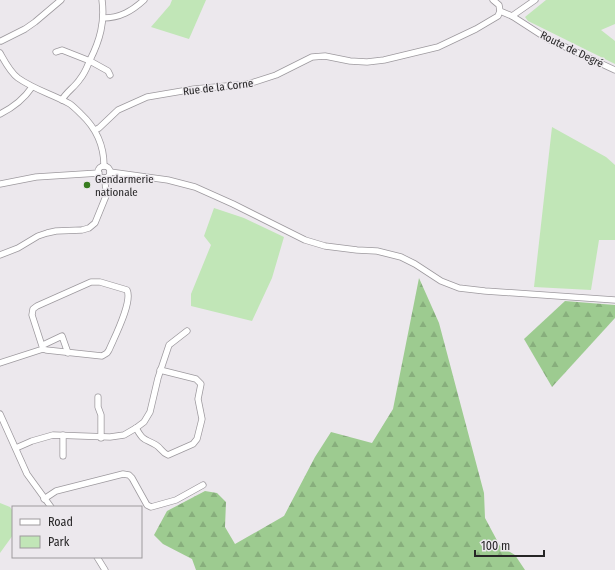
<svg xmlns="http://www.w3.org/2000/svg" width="615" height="570" font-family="'Fira Sans Condensed',sans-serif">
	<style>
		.green { fill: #c1e6b7 }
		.forest { fill: url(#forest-firs) }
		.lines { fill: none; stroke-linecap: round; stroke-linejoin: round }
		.minor-casing { stroke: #9d999e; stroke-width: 7 }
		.minor { stroke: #fff; stroke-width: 5.5 }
		.poi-dot { fill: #387c1f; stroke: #ece8ed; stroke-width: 1.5 }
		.labels { text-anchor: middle; stroke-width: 3; stroke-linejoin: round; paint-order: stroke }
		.street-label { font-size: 11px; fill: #262526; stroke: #ece8ed }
		.poi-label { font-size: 11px; fill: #262526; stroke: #ece8ed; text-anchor: start }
	</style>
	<defs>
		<pattern id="forest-firs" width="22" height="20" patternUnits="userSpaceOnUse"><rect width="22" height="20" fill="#9dcb90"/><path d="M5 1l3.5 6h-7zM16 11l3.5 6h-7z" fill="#87ae7c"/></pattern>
	</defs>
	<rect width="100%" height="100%" fill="#ece8ed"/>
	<g class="green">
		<path d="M172 0H206L189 39 151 27 170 5Z"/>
		<path d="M546 0H615V24L601 30 615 41V64L528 21 525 17Z"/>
		<path d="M552 127 606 157 615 165V240H599L591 290 534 287Z"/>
		<path d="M214 208 244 218 284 237 272 278 252 321 191 306V294L211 245 204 236Z"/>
		<path d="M0 503 10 507 13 511V535L0 553Z"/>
	</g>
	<g class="forest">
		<path d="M419 278 439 323 484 493 485 518 500 546 515 555 525 570H196L192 559 163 544 154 535 167 511 205 491 217 493 226 502 225 527 235 544 284 516 315 457 331 432 372 443 393 409Z"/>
		<path d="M565 301 615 305V318L552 387 524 339Z"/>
	</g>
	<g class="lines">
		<g class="minor-casing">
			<g id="minor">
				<path d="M493 0 499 5 500 11 512 16 546 38 615 70"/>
				<path d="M512 16 535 0"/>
				<path d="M103 18C120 18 132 11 144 0"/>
				<path d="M1 41 25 29 35 22 61 0"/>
				<path d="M56 52 62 50 90 61 108 71 110 75"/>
				<path d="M0 53C5 62 10 72 18 78 35 90 52 94 70 104 74 107 78 111 81 114 96 128 104 145 104 166"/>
				<path d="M62 100C66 92 75 87 80 79 85 73 87 67 90 60 100 40 105 22 102 0"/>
				<path d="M0 114C12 108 24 99 32 87"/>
				<path d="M95 130 99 128 118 110 147 97 194 89 248 84 276 75 312 57 325 56 350 61 367 62 384 60 438 47 476 29 498 16 500 11"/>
				<circle cx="104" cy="172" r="6"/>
				<path d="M110 172 168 180 195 187 233 204 305 240 325 246 357 250 377 251 401 257 415 264 441 281 459 288 485 291 615 300"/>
				<path d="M0 184 36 177 99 173"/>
				<path d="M0 255 18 248 38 236 47 233 56 231 82 230 89 228 95 223 106 196 105 178"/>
				<path d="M43 345 62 336 68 353"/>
				<path d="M0 363 43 349 46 350 102 356 107 353 109 350C114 338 133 302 127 290L100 282H91L37 306 33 309 32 315 43 349"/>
				<path d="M98 397V407L101 415V438"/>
				<path d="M0 414 27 474 51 507"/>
				<path d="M136 428C144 442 144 438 156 445 161 448 162 453 168 455L193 444 197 439 202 419 198 399 201 384 196 379 160 370"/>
				<path d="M63 435V456"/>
				<path d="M16 448 32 441 53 435 110 437 124 435 136 428 144 422 150 412 158 378 169 345 187 331"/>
				<path d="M44 499 56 491 123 474 129 475 132 478 147 505 151 507 176 500 203 485"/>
				<path d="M97 557 105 570"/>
			</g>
		</g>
		<use href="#minor" class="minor"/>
	</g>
	<circle class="poi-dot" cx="87" cy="185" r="4"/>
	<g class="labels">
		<g class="street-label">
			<text transform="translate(572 49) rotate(26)" y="4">Route de Degré</text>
			<text transform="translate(218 87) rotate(-7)" y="4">Rue de la Corne</text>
		</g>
		<g class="poi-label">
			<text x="95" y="183">Gendarmerie<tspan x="95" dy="13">nationale</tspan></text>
		</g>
	</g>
	<rect x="12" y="506" width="130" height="52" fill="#ece8ed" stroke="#9d9a9d"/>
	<rect x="20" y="519" width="20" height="6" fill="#ffffff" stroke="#9d9a9d"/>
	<text x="48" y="526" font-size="12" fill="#262526">Road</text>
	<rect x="20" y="536" width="20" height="12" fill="#c1e6b7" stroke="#9d9a9d"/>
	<text x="48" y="546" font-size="12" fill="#262526">Park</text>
	<path d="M475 550v6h69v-6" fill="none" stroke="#262526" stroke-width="2"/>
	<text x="481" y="550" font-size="12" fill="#262526" stroke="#ece8ed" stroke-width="3" paint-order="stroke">100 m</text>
</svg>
